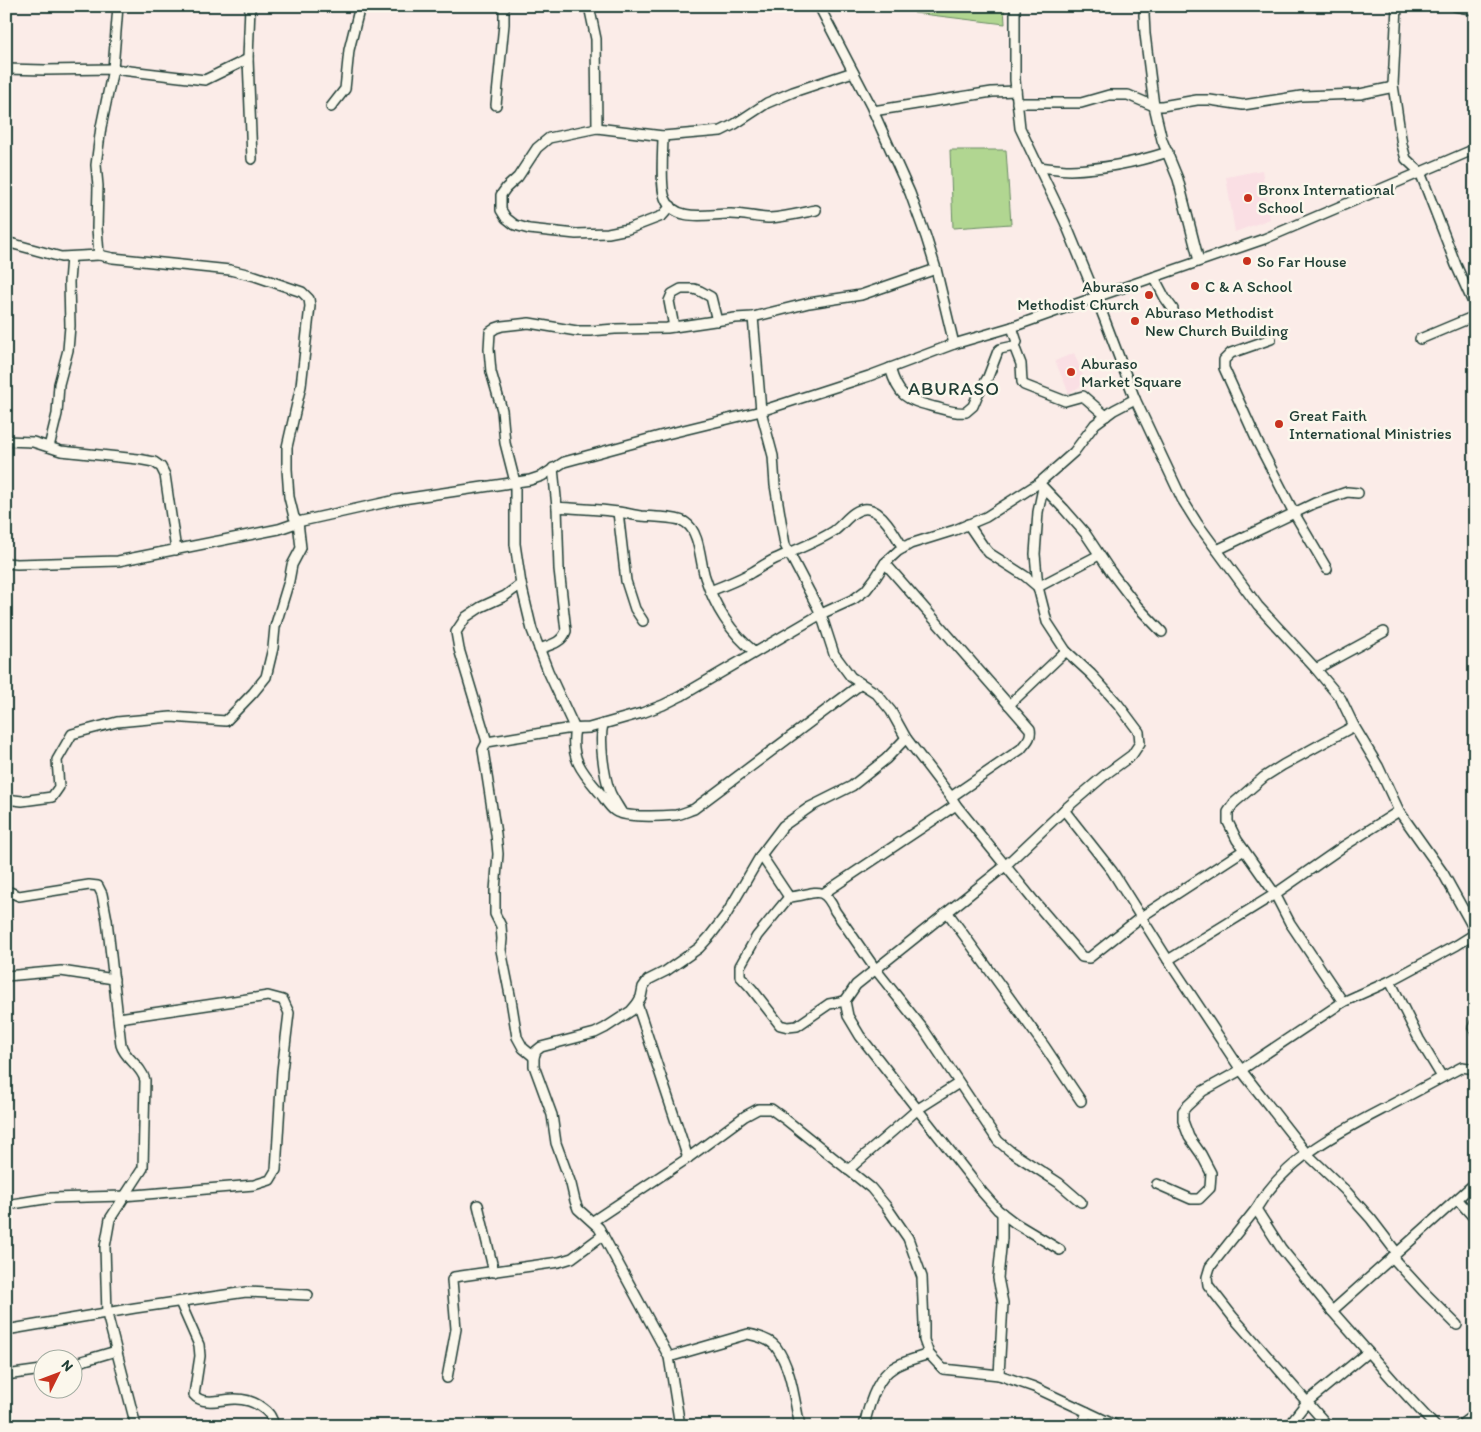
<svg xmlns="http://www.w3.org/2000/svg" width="1481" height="1432" font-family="Itim,sans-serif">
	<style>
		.built { fill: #fadfe4 }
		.green { fill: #b1d691; stroke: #688a62 }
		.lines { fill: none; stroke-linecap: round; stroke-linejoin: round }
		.minor-casing { stroke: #1f3d34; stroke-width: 12 }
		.minor { stroke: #fbf7ec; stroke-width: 9 }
		.poi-dot { fill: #c8321e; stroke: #fbf7ec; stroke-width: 2 }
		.labels { text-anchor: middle; stroke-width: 5; stroke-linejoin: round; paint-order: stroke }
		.poi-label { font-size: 16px; fill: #1f3d34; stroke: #fbf7ec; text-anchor: start }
		.quarter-label { font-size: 19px; letter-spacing: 1px; fill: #1f3d34; stroke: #fbf7ec }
	</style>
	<rect width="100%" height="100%" fill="#fbece8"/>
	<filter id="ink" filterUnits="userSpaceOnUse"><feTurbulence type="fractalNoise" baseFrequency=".02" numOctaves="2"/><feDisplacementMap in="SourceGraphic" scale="10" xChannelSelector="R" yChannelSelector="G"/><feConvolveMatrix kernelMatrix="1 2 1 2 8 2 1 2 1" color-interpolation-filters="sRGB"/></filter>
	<g filter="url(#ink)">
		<g class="built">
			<path d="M1262 170 1270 219 1235 232 1226 177Z"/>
			<path d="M1074 353 1086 383 1069 393 1055 361Z"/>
		</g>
		<g class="green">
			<path d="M914 6H1004L1005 24 914 13Z"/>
			<path d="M950 150H1006L1011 224 953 228Z"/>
		</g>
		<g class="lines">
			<g class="minor-casing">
				<g id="minor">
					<path d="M250 6 248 59 252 159"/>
					<path d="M589 6 596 39 597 128"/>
					<path d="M819 6 871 106 910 193 926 237 936 269 954 344"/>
					<path d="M1015 6V80L1020 128 1065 222 1096 297 1135 399 1182 499 1197 523 1258 606 1316 669 1341 699 1354 726 1378 766 1399 811 1443 873 1474 929 1473 935 1457 945 1390 981 1343 1002 1241 1070 1203 1091 1186 1107 1183 1111V1121L1189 1137 1201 1154 1211 1173 1210 1188 1199 1199H1191L1157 1184"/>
					<path d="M1145 6 1144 15 1145 34 1154 106 1162 140 1178 179 1199 261"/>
					<path d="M1397 6 1393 85 1402 145 1406 159 1420 172 1456 265 1475 307"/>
					<path d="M1455 6 1475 10"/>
					<path d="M6 69 45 70 113 69 205 80 248 59"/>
					<path d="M1017 103H1081L1109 95H1128L1154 106H1162L1197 100H1210L1243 105 1301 96 1360 94 1389 88 1393 85"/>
					<path d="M496 105 504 24V6"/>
					<path d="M331 107 345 89 349 50 360 6"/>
					<path d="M873 111 992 92 1016 91"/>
					<path d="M663 136C663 151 660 185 665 198 674 223 709 214 728 214 742 213 756 218 770 218 785 217 801 213 816 210"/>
					<path d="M1039 167C1049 168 1060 170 1070 170 1103 169 1137 162 1168 152"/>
					<path d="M671 206 662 216 628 229 608 233 576 234 529 229 515 225 506 218 501 210V195L506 188 518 177 537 148 549 138 597 128 663 136 721 131 735 124 767 103 793 92 853 72"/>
					<path d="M6 243H10L61 257 99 255 97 228 98 186 96 165 101 127 113 69 118 6"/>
					<path d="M1154 277 1165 298 1173 309"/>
					<path d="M753 317 761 411 773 456 775 485 785 545 821 614 834 654 851 677 876 693 891 711 906 738 951 797 956 805 1034 901 1082 957 1089 958 1141 917 1244 850"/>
					<path d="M674 327 669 301 672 294 681 289H694L700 291 711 297 717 321"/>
					<path d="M1271 339 1231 353 1224 360V368L1258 443 1294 513 1327 569"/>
					<path d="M1420 339 1475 316"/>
					<path d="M1014 346 1021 364 1022 382 1024 385 1065 401 1083 396 1106 416"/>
					<path d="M890 368C899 398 906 399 934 407 944 409 955 414 966 412L973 406 978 394 988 377 998 351 1000 349 1014 346 1017 342 1012 327"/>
					<path d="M6 441 33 442 61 451 138 459 154 462 161 467 165 475 176 550"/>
					<path d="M49 447 57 414 59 384 68 350 70 326 69 282 71 257"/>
					<path d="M553 468 557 507C577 509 599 509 618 512 626 513 633 515 641 516 651 517 679 517 686 523 700 532 700 562 705 577 714 605 731 634 755 652"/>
					<path d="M1041 485 1064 509 1085 533 1111 572 1137 606 1162 632"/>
					<path d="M1043 488 1038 512 1035 554 1038 587 1047 622 1066 651 1091 674 1118 704 1139 732 1140 743 1132 755 1106 774 1064 810 1005 866 856 985 845 1001 848 1016 860 1036 983 1193 998 1210 1015 1223 1060 1250"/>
					<path d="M618 512 626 581 635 609 643 621"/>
					<path d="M968 524 983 546 989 553 1025 576 1038 587"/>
					<path d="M1217 550 1315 503 1347 492 1358 493"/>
					<path d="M6 563 17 564 118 561 279 529 302 521 396 500 530 480 542 476 564 462 667 434 761 411 869 376 954 344 1012 327 1096 297 1264 239 1475 149"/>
					<path d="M885 563 1030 729C1032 738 1026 742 1021 749L951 797"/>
					<path d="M1038 587 1099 555"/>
					<path d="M710 591C723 586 736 581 749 574 758 569 766 563 775 559 795 550 815 543 834 531 844 524 854 507 868 509 883 511 896 536 903 548"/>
					<path d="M539 649C550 645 562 643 566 631L559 569 557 507"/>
					<path d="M1316 669 1384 632"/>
					<path d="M861 684 694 809C688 811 682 814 676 815 663 816 626 818 615 811 609 807 605 799 600 793 583 773 569 758 575 729L548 671 532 630 521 584 515 544V482L505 443 502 410 491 372 489 349 490 332 496 328 502 326 529 323 577 331H590L615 329 667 328 735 318 753 317 809 303 861 295 936 269"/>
					<path d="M1009 705 1066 651"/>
					<path d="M603 724C599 741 604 776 610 792 613 799 618 806 622 813"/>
					<path d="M487 742 459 649 456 632 466 617 481 607 505 596 521 584"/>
					<path d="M6 799 22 801 52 797 59 787 57 760 72 734 117 722 171 717 226 721 253 693 266 677 273 648 275 627 289 581 292 565 301 548 298 522 294 517 289 497 287 469V447L301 386 310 306 309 299 302 292 255 276 230 270 113 258 99 255"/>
					<path d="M1064 810 1112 871 1168 960 1241 1070 1306 1153 1345 1190 1371 1219 1397 1253 1475 1183"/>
					<path d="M761 855 789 897C813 896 822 881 835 911L876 970 924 1030 998 1141 1010 1151 1059 1183 1081 1202"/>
					<path d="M6 892H10L19 896 89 885 98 886 102 894 107 920 121 1045C125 1059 141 1065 145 1080L143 1168 110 1219 105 1247 107 1314 136 1426"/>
					<path d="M824 893 956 805"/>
					<path d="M789 897 757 936 740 966V976L752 989 780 1025 788 1027 797 1026 829 1004 845 1001"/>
					<path d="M948 913 1045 1047 1081 1101"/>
					<path d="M1168 960 1275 894 1344 846 1399 811"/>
					<path d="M6 976 61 971 114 979"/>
					<path d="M1390 981 1419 1039 1442 1077"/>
					<path d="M1343 1002 1290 923 1275 894 1237 840 1228 822V812L1234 803 1264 777 1283 765 1354 726"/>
					<path d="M637 1004 688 1158"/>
					<path d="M1475 1023 1473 1028 1475 1031"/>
					<path d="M534 1057 523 1048 517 1037 511 1000 501 950 502 939 501 926 495 914V891L498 854 496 834 483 750 487 742 566 729 589 728 642 713 663 705 681 696 821 614 854 599 866 590 876 577 885 563 898 551 910 544 955 530 986 517 1039 483 1074 452 1095 424 1114 410 1135 399"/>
					<path d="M848 1170 918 1109 959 1083"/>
					<path d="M1458 1200 1475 1219"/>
					<path d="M6 1205 51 1198 123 1196 254 1185 270 1180 276 1170 282 1071 289 1013 283 1000 268 996 119 1018"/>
					<path d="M478 1205 494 1272"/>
					<path d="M1256 1209 1210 1267 1207 1277 1208 1285 1233 1317 1307 1402 1288 1426"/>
					<path d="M593 1221 688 1158 745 1116 758 1109H771L785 1119 871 1188 886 1206 908 1238 922 1277 924 1324V1340L929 1354 943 1369 999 1375 1034 1387 1117 1426"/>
					<path d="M1392 1257 1423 1291 1457 1325"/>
					<path d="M180 1302 199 1345 200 1356 194 1395C203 1406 223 1399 235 1399 245 1399 253 1401 261 1407 269 1412 272 1417 274 1426"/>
					<path d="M1332 1311 1395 1255"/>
					<path d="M6 1330 135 1308 246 1292 308 1295"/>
					<path d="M669 1357 748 1334C758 1336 770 1339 776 1347 792 1369 794 1400 800 1426"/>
					<path d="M72 1364 116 1351"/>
					<path d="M6 1375 42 1370"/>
					<path d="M999 1375 1003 1303 998 1278 1002 1238V1213"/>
					<path d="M447 1378 456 1329 452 1280 454 1277 559 1262 572 1258 603 1235"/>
					<path d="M680 1426 669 1357 599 1228 578 1209 575 1201 571 1184 556 1143 552 1115 534 1066V1057L536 1051 541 1047 595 1033 605 1028 631 1011 637 1004 641 997 643 987 648 980 666 971 699 948 710 936 726 915 761 855 783 826 810 807 852 786 886 759 906 738"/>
					<path d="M864 1426C868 1408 876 1378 893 1368 903 1361 918 1358 929 1354"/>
					<path d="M1082 1426 1087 1412"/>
					<path d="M1328 1426 1307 1402 1368 1352"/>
					<path d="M1435 1426 1398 1386 1332 1311 1281 1248 1256 1209C1286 1158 1337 1133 1387 1107 1412 1094 1437 1080 1462 1067L1475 1069"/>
					<path d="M1459 1426 1475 1414"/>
				</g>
			</g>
			<use href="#minor" class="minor"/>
		</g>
	</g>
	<g class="poi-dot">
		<circle cx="1248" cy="198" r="5"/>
		<circle cx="1247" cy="261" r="5"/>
		<circle cx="1195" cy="286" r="5"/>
		<circle cx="1149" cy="295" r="5"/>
		<circle cx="1135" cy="321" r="5"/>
		<circle cx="1071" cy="372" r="5"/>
		<circle cx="1279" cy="424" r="5"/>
	</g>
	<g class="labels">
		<g class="poi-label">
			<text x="1258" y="195">Bronx International<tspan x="1258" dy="18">School</tspan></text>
			<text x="1257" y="267">So Far House</text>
			<text x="1139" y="292" text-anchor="end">Aburaso<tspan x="1139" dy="18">Methodist Church</tspan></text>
			<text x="1205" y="292">C &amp; A School</text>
			<text x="1145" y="318">Aburaso Methodist<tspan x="1145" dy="18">New Church Building</tspan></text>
			<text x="1081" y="369">Aburaso<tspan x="1081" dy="18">Market Square</tspan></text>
			<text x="1289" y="421">Great Faith<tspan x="1289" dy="18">International Ministries</tspan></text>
		</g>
		<g class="quarter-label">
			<text x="954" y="395">ABURASO</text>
		</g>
	</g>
	<rect width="1481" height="1432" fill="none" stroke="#fbf7ec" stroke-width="25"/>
	<rect x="12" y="12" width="1456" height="1407" fill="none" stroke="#1f3d34" stroke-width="2" filter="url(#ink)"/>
	<g transform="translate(58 1374) rotate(48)"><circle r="24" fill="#fbf7ec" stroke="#a3ada2"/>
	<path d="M0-4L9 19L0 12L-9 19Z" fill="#c8321e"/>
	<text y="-8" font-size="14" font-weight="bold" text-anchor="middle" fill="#1f3d34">N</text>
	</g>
</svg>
